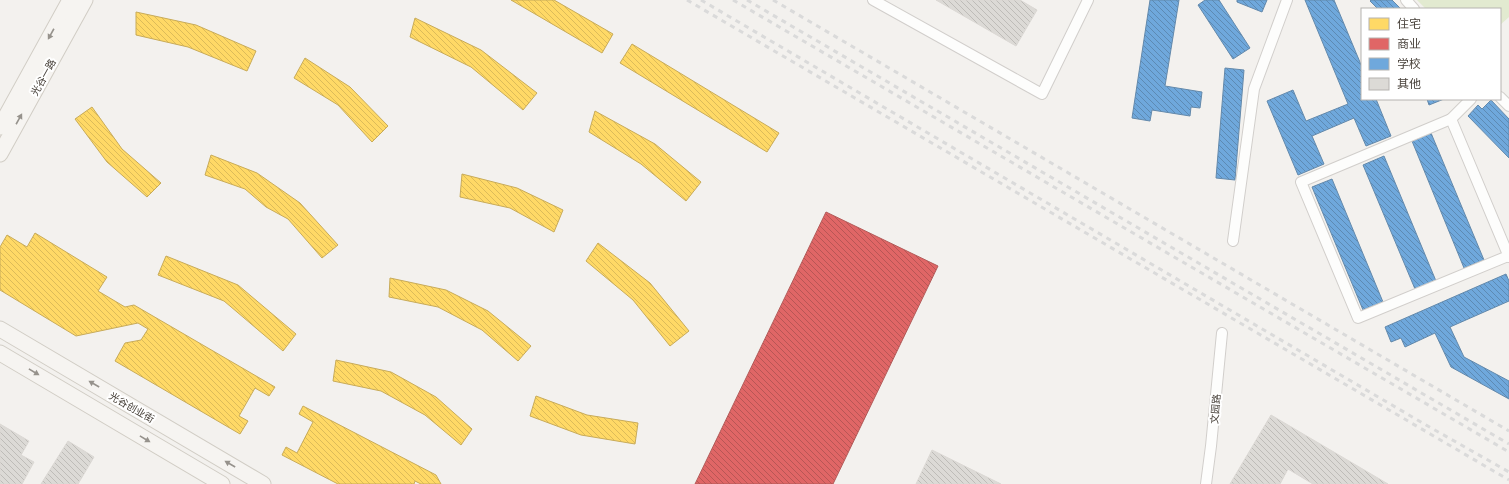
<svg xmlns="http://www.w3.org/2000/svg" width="1509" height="484" font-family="'IBM Plex Sans','Noto Sans SC',sans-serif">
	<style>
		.pitch { fill: #e2ead0 }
		.homes { fill: url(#homes-back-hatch); stroke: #c8ab59 }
		.shops { fill: url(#shops-back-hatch); stroke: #b25b59 }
		.schools { fill: url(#schools-back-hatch); stroke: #6389ab }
		.building { fill: url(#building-back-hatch); stroke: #dbd8d4 }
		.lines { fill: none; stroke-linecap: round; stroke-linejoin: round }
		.street-casing { stroke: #d1cecb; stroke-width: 12 }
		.secondary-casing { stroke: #d1cdc5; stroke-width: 17 }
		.street { stroke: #fdfdfc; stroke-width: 10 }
		.secondary { stroke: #f6f4f1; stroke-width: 15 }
		.rail { stroke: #dadada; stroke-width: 3; stroke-dasharray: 5 5; stroke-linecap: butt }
		.oneway { fill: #96928c }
		.labels { text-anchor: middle; stroke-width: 4; stroke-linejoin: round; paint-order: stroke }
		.street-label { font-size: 10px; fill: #48413a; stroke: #fff }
	</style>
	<defs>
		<pattern id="homes-back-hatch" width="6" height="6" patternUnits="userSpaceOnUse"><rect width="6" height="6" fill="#ffd966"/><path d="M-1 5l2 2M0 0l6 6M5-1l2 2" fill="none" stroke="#dcbb59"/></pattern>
		<pattern id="shops-back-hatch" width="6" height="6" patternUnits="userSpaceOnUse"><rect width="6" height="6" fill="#e06666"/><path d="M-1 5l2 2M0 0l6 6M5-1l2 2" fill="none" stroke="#b85655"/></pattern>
		<pattern id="schools-back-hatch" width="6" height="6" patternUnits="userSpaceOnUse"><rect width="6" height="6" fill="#6fa8dc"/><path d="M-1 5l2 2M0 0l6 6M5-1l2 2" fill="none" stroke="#5d8ab3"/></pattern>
		<pattern id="building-back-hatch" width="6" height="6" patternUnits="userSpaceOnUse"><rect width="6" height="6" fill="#dcdad6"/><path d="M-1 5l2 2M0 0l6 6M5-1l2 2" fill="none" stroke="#bebcb8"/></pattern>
	</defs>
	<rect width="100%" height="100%" fill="#f3f1ee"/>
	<path class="pitch" d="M1417 0H1509V17L1500 25V9H1426Z"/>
	<g class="homes">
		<path d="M511 0H554L613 34 602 53Z"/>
		<path d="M136 12 196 25 256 51 247 71 188 47 136 35Z"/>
		<path d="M415 18 481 50 537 93 523 110 471 67 410 37Z"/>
		<path d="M632 44 779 133 767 152 620 63Z"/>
		<path d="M305 58 350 87 388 126 372 142 338 105 294 78Z"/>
		<path d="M92 107 122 149 161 183 147 197 107 162 75 119Z"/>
		<path d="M595 111 655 144 701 182 686 201 641 164 589 132Z"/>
		<path d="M211 155 257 173 300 203 338 245 322 258 288 219 266 207 245 189 205 175Z"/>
		<path d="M462 174 517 188 563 210 554 232 510 208 460 197Z"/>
		<path d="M35 233 107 277 98 291 125 307 134 305 275 387 269 396 255 388 239 416 248 421 240 434 115 361 125 343 141 340 148 329 138 323 76 336 0 290V247L7 235 27 247Z"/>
		<path d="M598 243 650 283 689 331 670 346 633 300 586 261Z"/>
		<path d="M166 256 238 285 296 334 283 351 224 301 158 275Z"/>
		<path d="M390 278 446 290 488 311 531 346 518 361 482 330 438 307 389 297Z"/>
		<path d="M336 360 391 372 436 397 472 429 461 445 425 415 381 391 333 381Z"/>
		<path d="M536 396 587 415 638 423 635 444 581 435 530 416Z"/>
		<path d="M303 406 436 475 441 484H421L415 481 414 484H338L282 455 286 447 297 453 313 422 299 414Z"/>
	</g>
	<path class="shops" d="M826 212 938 266 833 484H695Z"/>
	<g class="schools">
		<path d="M1150 0H1179L1165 86 1202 92 1200 108 1191 107 1190 116 1152 110 1150 121 1132 118Z"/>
		<path d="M1205 0H1219L1250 48 1233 59 1198 5Z"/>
		<path d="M1237 0H1267L1262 12 1237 2Z"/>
		<path d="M1305 0H1334L1362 67V99H1376L1391 136 1366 146 1354 118 1312 136 1324 164 1298 175 1267 101 1293 90 1306 121 1348 104Z"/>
		<path d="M1371 0H1392L1401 9H1378L1370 1Z"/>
		<path d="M1225 68 1244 70 1235 180 1216 178Z"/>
		<path d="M1427 99H1444L1429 105Z"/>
		<path d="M1491 100 1509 119V158L1468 116 1478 105 1482 109Z"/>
		<path d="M1431 133 1484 260 1464 268 1412 141Z"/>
		<path d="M1384 156 1436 281 1415 289 1363 165Z"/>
		<path d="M1332 179 1383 302 1363 310 1312 187Z"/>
		<path d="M1506 274 1509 281V301L1450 327 1464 357 1509 381V399L1451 367 1435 333 1405 347 1401 338 1391 342 1385 327Z"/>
	</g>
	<g class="building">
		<path d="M936 0H1020L1037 10 1016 46Z"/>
		<path d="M1271 415 1388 484H1313L1288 469 1280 484H1230Z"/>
		<path d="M0 424 29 441 21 455 34 462 22 484H0Z"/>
		<path d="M68 441 94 457 78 484H41Z"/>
		<path d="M932 450 1001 484H916Z"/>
	</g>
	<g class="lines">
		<g class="street-casing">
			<g id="street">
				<path d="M873 0 1042 94 1088 0"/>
				<path d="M1406 0 1414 9"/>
				<path d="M1500 97 1509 106"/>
				<path d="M1471 99 1451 119 1509 257"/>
				<path d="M1451 119 1301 182 1358 318 1508 256"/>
				<path d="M1233 241 1254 89 1287 0"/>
				<path d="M1206 484 1211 446 1222 333"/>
			</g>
		</g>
		<g class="secondary-casing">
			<g id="secondary">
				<path d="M0 127 70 0"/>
				<path d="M0 154 85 0"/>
				<path d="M0 329 263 484"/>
				<path d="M0 353 222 484"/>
			</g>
		</g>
		<use href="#street" class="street"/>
		<use href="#secondary" class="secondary"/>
		<g class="rail">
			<path d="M687 0 1509 480"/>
			<path d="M701 0 1426 425 1509 472"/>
			<path d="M733 0 1509 452"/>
			<path d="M747 0 1509 444"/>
			<path d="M773 0 1509 431"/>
		</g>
	</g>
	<defs><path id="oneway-solid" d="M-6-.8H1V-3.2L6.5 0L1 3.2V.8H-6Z"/></defs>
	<g class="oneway">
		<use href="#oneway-solid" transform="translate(51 34) rotate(119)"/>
		<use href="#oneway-solid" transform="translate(19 119) rotate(-61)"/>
		<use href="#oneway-solid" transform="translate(34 372) rotate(31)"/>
		<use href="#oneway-solid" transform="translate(94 384) rotate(-150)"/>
		<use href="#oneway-solid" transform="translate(145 439) rotate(31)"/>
		<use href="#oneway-solid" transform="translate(230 464) rotate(-150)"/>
	</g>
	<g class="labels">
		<g class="street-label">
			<text transform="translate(43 77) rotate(-61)" y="4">光谷一路</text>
			<text transform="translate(132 407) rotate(30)" y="4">光谷创业街</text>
			<text transform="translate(1215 409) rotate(-85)" y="4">文园路</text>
		</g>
	</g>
	<rect x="1361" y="8" width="140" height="92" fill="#ffffff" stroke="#b6b3b0"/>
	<rect x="1369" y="18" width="20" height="12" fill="#ffd966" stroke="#b6b3b0"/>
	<text x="1397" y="28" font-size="12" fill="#48413a">住宅</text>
	<rect x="1369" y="38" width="20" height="12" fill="#e06666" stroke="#b6b3b0"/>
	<text x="1397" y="48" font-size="12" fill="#48413a">商业</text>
	<rect x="1369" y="58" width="20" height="12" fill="#6fa8dc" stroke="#b6b3b0"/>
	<text x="1397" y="68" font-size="12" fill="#48413a">学校</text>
	<rect x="1369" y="78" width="20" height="12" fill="#dcdad6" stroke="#b6b3b0"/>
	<text x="1397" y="88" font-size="12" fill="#48413a">其他</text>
</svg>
